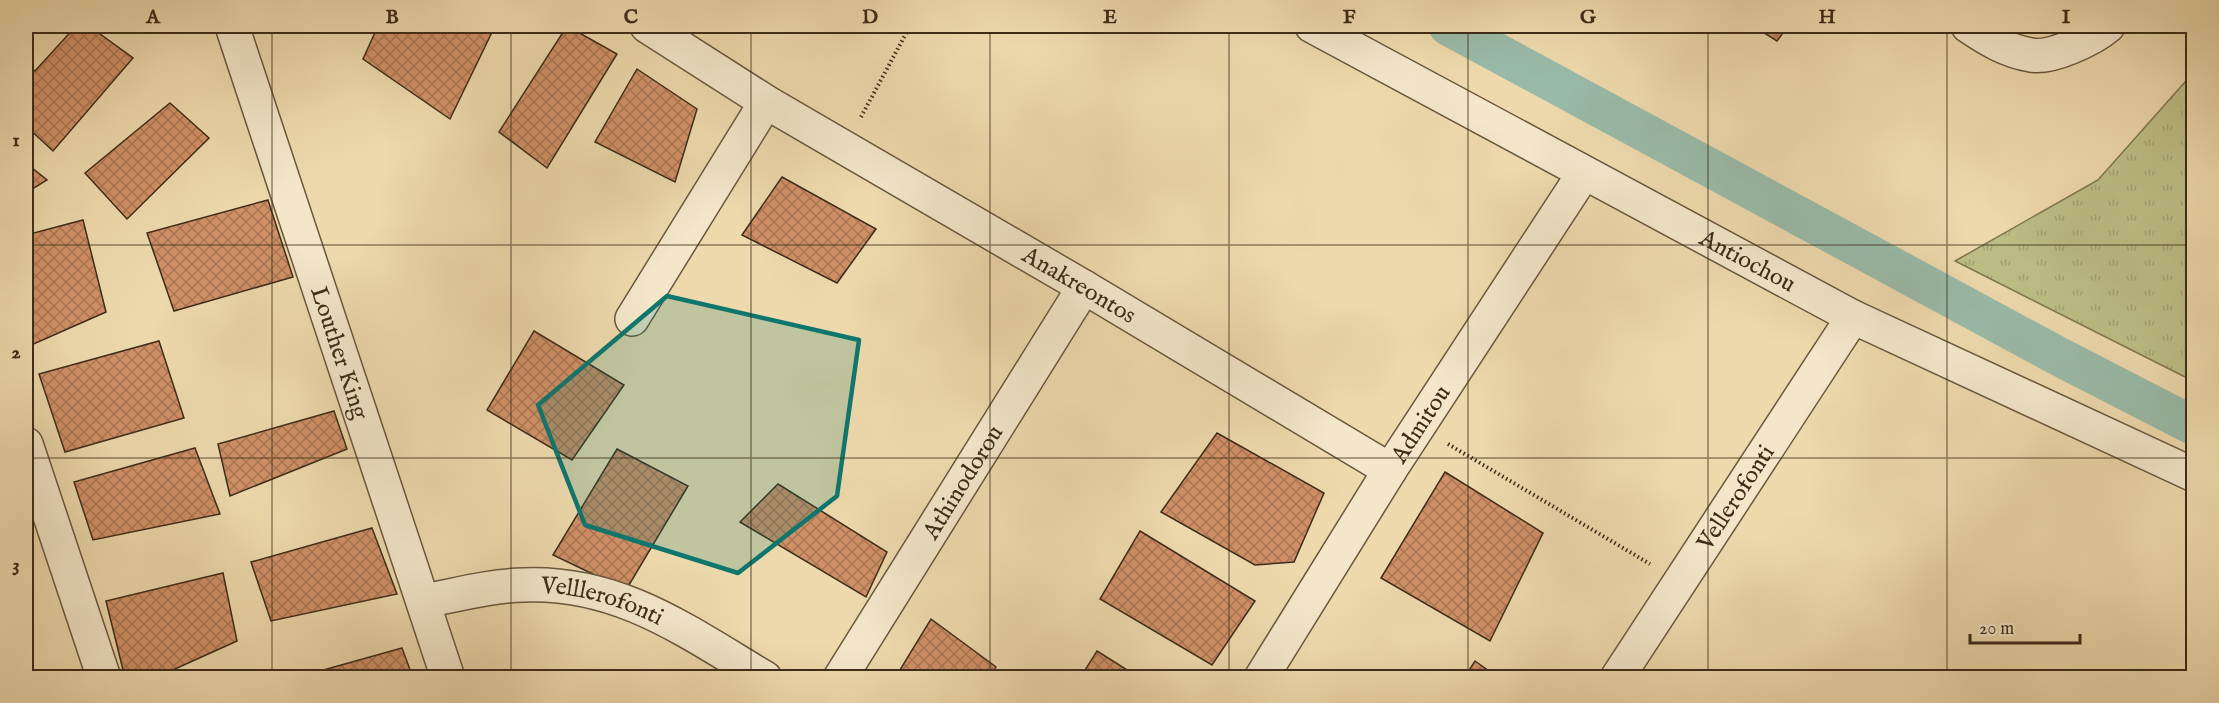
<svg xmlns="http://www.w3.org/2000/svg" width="2219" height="703" font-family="'IM FELL English',serif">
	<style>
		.grass { fill: url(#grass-tufts); stroke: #7d754f; stroke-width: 1.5 }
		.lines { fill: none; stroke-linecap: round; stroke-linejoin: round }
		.canal { stroke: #99baa8; stroke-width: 39 }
		.building { fill: url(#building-cross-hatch); stroke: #3d2c18; stroke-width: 1.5 }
		.minor-casing { stroke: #69573d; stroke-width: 36 }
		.tertiary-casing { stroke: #69573d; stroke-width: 36 }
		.path { stroke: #3d2c18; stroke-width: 4; stroke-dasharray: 1.5 3; stroke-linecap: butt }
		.minor { stroke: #f3e6c9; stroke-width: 33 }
		.tertiary { stroke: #f3e6c9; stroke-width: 33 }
		.marked { fill: #0f766e; fill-opacity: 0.2; stroke: #0f766e; stroke-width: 4.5; stroke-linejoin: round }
		.grid { fill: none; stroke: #3d2c18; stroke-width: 1.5; stroke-opacity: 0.55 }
		.labels { text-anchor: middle; stroke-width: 6; stroke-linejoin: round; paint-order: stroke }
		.street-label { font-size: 24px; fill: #3d2c18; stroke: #f3e6c9 }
		.neatline { fill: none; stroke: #3d2c18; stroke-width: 2 }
		.grid-label { font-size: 20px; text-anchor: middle; font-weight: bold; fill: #3d2c18 }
	</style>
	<defs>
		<pattern id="grass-tufts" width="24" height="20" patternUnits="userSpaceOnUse" patternTransform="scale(1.5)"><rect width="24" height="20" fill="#bdbe86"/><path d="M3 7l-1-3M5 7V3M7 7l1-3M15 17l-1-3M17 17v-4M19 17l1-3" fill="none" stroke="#a3a373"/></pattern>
		<pattern id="building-cross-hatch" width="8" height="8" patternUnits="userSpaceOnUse" patternTransform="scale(1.5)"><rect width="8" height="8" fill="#d09067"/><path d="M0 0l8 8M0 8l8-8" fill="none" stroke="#aa7654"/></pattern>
	</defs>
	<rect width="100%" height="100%" fill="#edd9ac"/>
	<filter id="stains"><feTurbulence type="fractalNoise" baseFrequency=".00333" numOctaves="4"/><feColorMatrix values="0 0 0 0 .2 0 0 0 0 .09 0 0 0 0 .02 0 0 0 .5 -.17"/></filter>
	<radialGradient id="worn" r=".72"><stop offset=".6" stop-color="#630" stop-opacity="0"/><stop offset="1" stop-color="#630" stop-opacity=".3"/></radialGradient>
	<path class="grass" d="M2193 73V381L1955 261 2098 180Z"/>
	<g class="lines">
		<path class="canal" d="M1448 26 2056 355 2194 426"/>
	</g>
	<g class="building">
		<path d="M76 26H89L133 58 53 151 26 126V64L35 71Z"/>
		<path d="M378 26H495L450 119 363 59Z"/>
		<path d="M567 26 617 54 547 168 499 132Z"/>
		<path d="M1753 26H1788L1777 41Z"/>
		<path d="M637 69 697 109 675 182 595 142Z"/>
		<path d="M170 103 209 138 127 219 85 173Z"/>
		<path d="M26 163 47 180 26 193Z"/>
		<path d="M782 177 876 229 837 283 742 235Z"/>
		<path d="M268 200 293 277 174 311 147 233Z"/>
		<path d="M83 220 106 312 29 346 26 335V235Z"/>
		<path d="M534 331 624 385 572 460 487 410Z"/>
		<path d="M159 341 184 418 65 452 39 374Z"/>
		<path d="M334 411 347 449 230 496 218 444Z"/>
		<path d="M1217 433 1324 493 1294 562 1255 565 1161 512Z"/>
		<path d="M195 448 220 514 93 540 74 482Z"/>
		<path d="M617 449 688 486 626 590 553 555Z"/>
		<path d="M1445 472 1543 533 1490 641 1381 578Z"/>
		<path d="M778 484 887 552 866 597 740 522Z"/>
		<path d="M372 528 397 594 271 621 251 562Z"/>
		<path d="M1140 531 1255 601 1212 665 1100 599Z"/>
		<path d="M223 573 237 641 155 678H125L106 601Z"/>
		<path d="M931 619 996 667 990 678H895Z"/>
		<path d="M402 648 413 678H295Z"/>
		<path d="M1097 651 1140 678H1080Z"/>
		<path d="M1475 661 1499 678H1464Z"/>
	</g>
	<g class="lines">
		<g class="minor-casing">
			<g id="minor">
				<path id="s1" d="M647 26 766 102 1084 287 1390 470"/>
				<path id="s2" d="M1312 26 1853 317 2194 475"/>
				<path d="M1968 26C1987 39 2007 51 2031 55 2051 59 2093 39 2108 26"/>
				<path d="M632 319 766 102"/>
				<path d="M26 444 104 678"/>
				<path id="s3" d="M424 601C456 595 489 586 523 585 619 581 686 631 765 678"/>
				<path id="s4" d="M840 678 1084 287"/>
				<path id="s5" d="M1261 678 1390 470 1584 173"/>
				<path id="s6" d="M1617 678 1853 317"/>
			</g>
		</g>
		<g class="tertiary-casing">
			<g id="tertiary">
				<path id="s7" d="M232 26 448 678"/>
			</g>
		</g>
		<g class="path">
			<path d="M861 117 910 26"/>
			<path d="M1448 444 1650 564"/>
		</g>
		<use href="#minor" class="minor"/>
		<use href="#tertiary" class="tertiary"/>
	</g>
	<path class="marked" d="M667 296 859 340 837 496 738 573 585 525 538 405Z"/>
	<path class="grid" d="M272 26V678M511 26V678M751 26V678M990 26V678M1229 26V678M1468 26V678M1708 26V678M1947 26V678M26 245H2194M26 458H2194"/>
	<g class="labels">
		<g class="street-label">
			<text dy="8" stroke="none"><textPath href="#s2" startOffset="495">Antiochou</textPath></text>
			<text dy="8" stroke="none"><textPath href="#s1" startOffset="504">Anakreontos</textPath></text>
			<text dy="8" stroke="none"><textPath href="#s7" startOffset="344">Louther King</textPath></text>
			<text dy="8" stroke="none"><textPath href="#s5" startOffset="300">Admitou</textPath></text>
			<text dy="8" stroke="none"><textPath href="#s4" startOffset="231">Athinodorou</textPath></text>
			<text dy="8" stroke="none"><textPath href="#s6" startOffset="216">Vellerofonti</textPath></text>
			<text dy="8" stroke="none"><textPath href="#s3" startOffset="182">Velllerofonti</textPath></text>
		</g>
	</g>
	<rect width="2219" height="703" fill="none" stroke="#edd9ac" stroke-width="66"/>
	<path d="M1970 634v9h110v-9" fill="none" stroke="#3d2c18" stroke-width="3"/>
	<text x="1979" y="634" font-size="18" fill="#3d2c18" stroke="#f3e6c9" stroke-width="4.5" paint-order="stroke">20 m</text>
	<rect x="33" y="33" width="2153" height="637" class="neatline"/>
	<g class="grid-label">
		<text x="153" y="23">A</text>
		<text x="392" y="23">B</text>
		<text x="631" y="23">C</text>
		<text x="870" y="23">D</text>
		<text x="1110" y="23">E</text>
		<text x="1349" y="23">F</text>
		<text x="1588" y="23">G</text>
		<text x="1827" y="23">H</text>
		<text x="2066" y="23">I</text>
		<text x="16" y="146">1</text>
		<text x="16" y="358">2</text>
		<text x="16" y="571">3</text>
	</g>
	<rect width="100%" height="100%" filter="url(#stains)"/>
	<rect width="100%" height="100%" fill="url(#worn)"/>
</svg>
